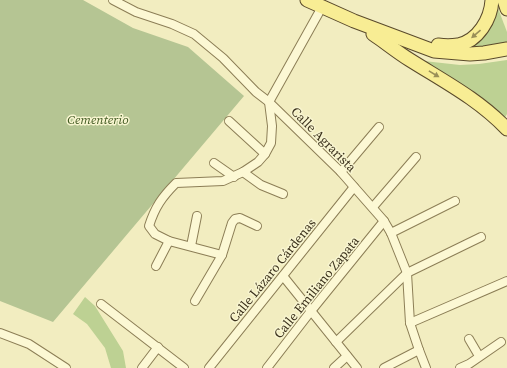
<svg xmlns="http://www.w3.org/2000/svg" width="507" height="368" font-family="'Source Serif 4',serif">
	<style>
		.green { fill: #bdd193 }
		.cemetery { fill: #b5c593 }
		.lines { fill: none; stroke-linecap: round; stroke-linejoin: round }
		.street-casing { stroke: #8c7e56; stroke-width: 10 }
		.primary-casing { stroke: #5a4a2b; stroke-width: 15 }
		.street { stroke: #fcf8d4; stroke-width: 8 }
		.primary { stroke: #f8ed94; stroke-width: 13 }
		.oneway { fill: #9a8f58 }
		.labels { text-anchor: middle; stroke-width: 3; stroke-linejoin: round; paint-order: stroke }
		.park-label { font-size: 13px; font-style: italic; fill: #405921; stroke: #f8f5d0 }
		.street-label { font-size: 13px; fill: #3b311c; stroke: #f8f5d0 }
	</style>
	<rect width="100%" height="100%" fill="#f2edc0"/>
	<g class="green">
		<path d="M496 3 507 32V43L475 50 467 46Z"/>
		<path d="M507 60V114L504 119 424 61 460 65 479 64Z"/>
		<path d="M85 297 95 306 123 351 126 368H111L105 348 87 324 73 314Z"/>
	</g>
	<path class="cemetery" d="M0 0H83L133 28 188 47 244 96 53 322 0 301Z"/>
	<g class="lines">
		<g class="street-casing">
			<g id="street">
				<path d="M113 0 136 12 172 24 194 34 223 58 256 92 269 102 341 172 384 221 391 233 407 273 410 323 419 350 426 368"/>
				<path d="M229 121 265 154"/>
				<path d="M214 163 234 177"/>
				<path d="M243 172 261 185 283 194"/>
				<path d="M341 172 379 127"/>
				<path d="M373 207 416 157"/>
				<path d="M391 233 455 201"/>
				<path d="M191 246 197 216"/>
				<path d="M222 255 169 241 155 234 149 226C155 207 162 197 176 183L223 181 243 172 258 162 265 154 271 143 272 126 269 102 322 7"/>
				<path d="M156 266 169 241"/>
				<path d="M283 276 357 368"/>
				<path d="M195 301 222 255 232 223 235 219 240 218 257 226"/>
				<path d="M101 304 184 368"/>
				<path d="M410 323 507 281"/>
				<path d="M0 333 29 344 66 368"/>
				<path d="M469 339 479 356"/>
				<path d="M336 342 407 273 481 237"/>
				<path d="M142 368 158 347"/>
				<path d="M209 368 354 187"/>
				<path d="M267 368 311 311 384 221"/>
				<path d="M334 368 347 356"/>
				<path d="M384 368 419 350"/>
				<path d="M460 368 469 364 501 342"/>
			</g>
		</g>
		<g class="primary-casing">
			<g id="primary">
				<path d="M307 0 354 21 434 51 470 54 484 53 507 49"/>
				<path d="M504 0 507 9"/>
				<path d="M373 34C385 42 397 52 410 60 445 82 478 99 507 129"/>
				<path d="M438 45C445 46 451 46 458 45 478 41 491 19 492 0"/>
			</g>
		</g>
		<use href="#street" class="street"/>
		<use href="#primary" class="primary"/>
	</g>
	<defs><path id="oneway-solid" d="M-6-.8H1V-3.2L6.5 0L1 3.2V.8H-6Z"/></defs>
	<g class="oneway">
		<use href="#oneway-solid" transform="translate(476 34) rotate(139)"/>
		<use href="#oneway-solid" transform="translate(434 74) rotate(31)"/>
	</g>
	<g class="labels">
		<g class="park-label">
			<text x="98" y="124">Cementerio</text>
		</g>
		<g class="street-label">
			<text transform="translate(324 139) rotate(45)" y="5">Calle Agrarista</text>
			<text transform="translate(272 270) rotate(-51)" y="5">Calle Lázaro Cárdenas</text>
			<text transform="translate(316 287) rotate(-51)" y="5">Calle Emiliano Zapata</text>
		</g>
	</g>
</svg>
